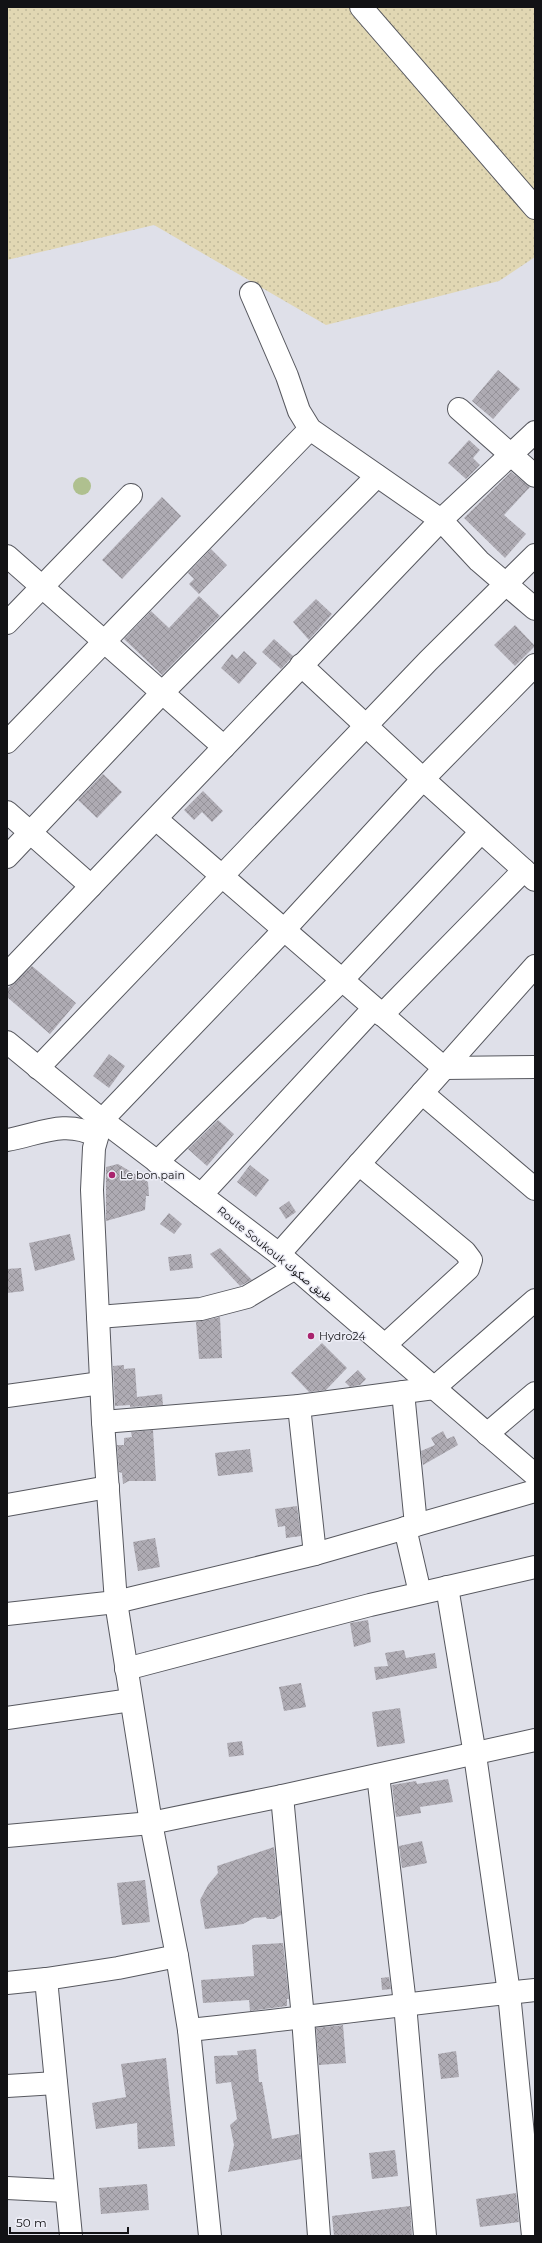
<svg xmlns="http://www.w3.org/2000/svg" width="542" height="2243" font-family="Montserrat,'Noto Sans Arabic',sans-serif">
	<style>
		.grass { fill: #afc08f }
		.sand { fill: url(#sand-dots) }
		.building { fill: url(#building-cross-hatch) }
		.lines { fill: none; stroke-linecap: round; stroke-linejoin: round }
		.minor-casing { stroke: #57585f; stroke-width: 24 }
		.minor { stroke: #fff; stroke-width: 22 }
		.poi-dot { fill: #a9246e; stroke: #ededf6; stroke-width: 1.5 }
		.labels { text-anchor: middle; stroke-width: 3; stroke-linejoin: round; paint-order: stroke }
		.poi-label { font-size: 11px; fill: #121215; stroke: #ededf6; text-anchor: start }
		.street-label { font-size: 11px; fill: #121215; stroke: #ededf6 }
	</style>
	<defs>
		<pattern id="sand-dots" width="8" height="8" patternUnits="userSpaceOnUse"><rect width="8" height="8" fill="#e1d7b3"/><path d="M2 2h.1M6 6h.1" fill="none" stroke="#c0b899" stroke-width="1.8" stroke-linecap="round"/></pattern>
		<pattern id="building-cross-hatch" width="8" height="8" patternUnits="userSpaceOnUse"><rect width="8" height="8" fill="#aeabb3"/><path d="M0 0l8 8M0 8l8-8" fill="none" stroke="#959299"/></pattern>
	</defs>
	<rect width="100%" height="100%" fill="#dfe0e9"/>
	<circle class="grass" cx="82" cy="486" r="9"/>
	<path class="sand" d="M7 7H535V257L499 281 326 325 154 225 7 260Z"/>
	<g class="building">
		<path d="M498 370 520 389 493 419 472 401Z"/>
		<path d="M469 440 480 450 473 458 480 465 466 479 448 463Z"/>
		<path d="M511 472 530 487 504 515 526 534 505 558 464 518Z"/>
		<path d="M162 497 181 516 122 579 102 560Z"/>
		<path d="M211 549 227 565 199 594 189 584 194 579 188 573Z"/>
		<path d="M199 596 220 616 162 675 124 639 151 611 169 628Z"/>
		<path d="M316 599 332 614 309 640 293 622Z"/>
		<path d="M515 625 535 646 515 666 494 645Z"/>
		<path d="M274 639 293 656 281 669 262 652Z"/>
		<path d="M244 651 257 663 239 684 221 668 232 654 237 659Z"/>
		<path d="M103 774 122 792 97 818 78 800Z"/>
		<path d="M203 791 223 811 212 822 202 812 194 820 184 810Z"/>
		<path d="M32 966 76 1003 50 1034 7 997V989Z"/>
		<path d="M109 1054 125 1066 109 1088 93 1076Z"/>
		<path d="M218 1120 234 1134 207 1166 188 1149Z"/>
		<path d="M118 1164 148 1182 149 1196H146L145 1210 106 1221V1167Z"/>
		<path d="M250 1165 269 1180 256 1197 237 1182Z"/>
		<path d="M289 1201 296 1212 286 1219 279 1208Z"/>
		<path d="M169 1213 182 1224 174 1234 160 1224Z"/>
		<path d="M70 1234 75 1260 35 1271 29 1243Z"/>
		<path d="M220 1248 252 1280 240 1286 210 1254Z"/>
		<path d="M191 1254 193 1268 170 1271 168 1257Z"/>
		<path d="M21 1268 24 1291 7 1293V1269Z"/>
		<path d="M220 1317 222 1358 199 1359 196 1322Z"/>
		<path d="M322 1343 347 1368 326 1390 309 1392 291 1373Z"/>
		<path d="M124 1365V1369L135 1368 137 1397 162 1394 163 1405 130 1407V1405L115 1406 113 1366Z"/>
		<path d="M358 1370 366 1379 360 1385 350 1387 345 1382Z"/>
		<path d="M153 1430 156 1481H129L123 1484 122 1473 119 1472 117 1445H124V1438L132 1437 131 1432Z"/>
		<path d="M443 1431 447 1439 454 1436 458 1445 423 1465 421 1451 435 1445 431 1438Z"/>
		<path d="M250 1449 253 1472 218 1476 215 1453Z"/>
		<path d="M297 1506 301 1536 286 1538 285 1526 278 1527 275 1509Z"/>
		<path d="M155 1538 160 1567 138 1571 133 1542Z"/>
		<path d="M368 1620 371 1642 354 1647 350 1623Z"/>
		<path d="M404 1650 406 1658 435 1653 437 1668 376 1680 374 1667 388 1666 385 1653Z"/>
		<path d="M301 1683 306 1707 284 1711 279 1687Z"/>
		<path d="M400 1708 405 1743 377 1747 372 1712Z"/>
		<path d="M242 1741 244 1755 229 1757 227 1743Z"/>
		<path d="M448 1779 453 1802 420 1807 421 1813 396 1817 392 1785 416 1781 417 1784Z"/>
		<path d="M422 1841 427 1863 402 1868 399 1846Z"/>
		<path d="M274 1847 281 1915 274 1919H267L266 1917 254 1918 243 1924 205 1929 200 1900 208 1885 218 1873 217 1866Z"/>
		<path d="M145 1880 150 1922 122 1925 117 1883Z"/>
		<path d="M283 1943 289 1999H287V2006L250 2011 249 2000 203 2003 201 1980 254 1976 252 1945Z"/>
		<path d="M389 1977 391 1989 382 1990 381 1978Z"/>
		<path d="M343 2025 346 2063 319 2065 316 2028Z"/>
		<path d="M256 2049 259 2082H262L272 2139 299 2134 301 2159 228 2172 234 2145 230 2125 237 2119 231 2082 216 2084 214 2056 238 2055 237 2051Z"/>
		<path d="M456 2051 459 2077 441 2079 438 2054Z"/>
		<path d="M166 2058 175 2146 138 2149 137 2123 96 2129 92 2103 126 2097 121 2064Z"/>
		<path d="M395 2150 398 2176 372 2179 369 2153Z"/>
		<path d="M147 2184 149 2210 101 2214 99 2188Z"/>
		<path d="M516 2193 519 2222 480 2227 476 2199Z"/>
		<path d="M410 2206 412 2235 334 2236 332 2216Z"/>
	</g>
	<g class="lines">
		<g class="minor-casing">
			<g id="minor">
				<path d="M361 7 535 208"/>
				<path d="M251 293 287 376 299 411 310 429 441 520 479 561 535 609"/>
				<path d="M459 409 535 476"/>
				<path d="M7 556 224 747"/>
				<path d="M7 623 131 495"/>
				<path d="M301 665 423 779 535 665"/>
				<path d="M7 742 310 429"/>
				<path d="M7 812 91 886"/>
				<path d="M156 819 444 1068 535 1067"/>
				<path d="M7 857 161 694 377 476"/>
				<path d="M7 974 441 520 535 432"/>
				<path d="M382 1015 524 870"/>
				<path d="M7 1042 102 1120 279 1254 535 1475"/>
				<path d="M38 1068 428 661 535 555"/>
				<path d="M422 1093 535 1189"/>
				<path d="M7 1140C40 1134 65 1119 97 1136"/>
				<path d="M157 1162 341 981 481 832"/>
				<path d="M359 1164 465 1252 471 1260 468 1269 385 1345"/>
				<path d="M201 1195 374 1008"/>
				<path d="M279 1254 535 966"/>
				<path d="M98 1317 201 1309 247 1297 295 1268"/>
				<path d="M403 1392 416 1525"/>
				<path d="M7 1396 101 1383"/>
				<path d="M299 1406 315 1554"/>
				<path d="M103 1422 299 1406 434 1388 535 1300"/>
				<path d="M487 1434 535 1393"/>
				<path d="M7 1505 108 1487"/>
				<path d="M405 1528 420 1593"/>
				<path d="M447 1587 475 1755 509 1993 533 2236"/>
				<path d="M7 1614 116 1602 315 1554 535 1491"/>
				<path d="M126 1669 370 1605 535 1567"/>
				<path d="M7 1718 131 1700"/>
				<path d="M378 1775 405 2004 425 2236"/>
				<path d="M282 1796 303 2018 319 2236"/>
				<path d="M7 1836 151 1823 282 1796 535 1740"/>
				<path d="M7 1983 46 1979"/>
				<path d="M189 2030C305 2018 420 2002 535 1990"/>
				<path d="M7 2086 56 2083"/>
				<path d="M7 2188 66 2191"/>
				<path d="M71 2236 46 1979 118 1968 177 1956"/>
				<path d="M210 2236 189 2030 177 1956 151 1823 116 1602 103 1422 92 1190 94 1148 102 1120 284 930 423 779 535 880"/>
			</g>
		</g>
		<use href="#minor" class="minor"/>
	</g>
	<g class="poi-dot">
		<circle cx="112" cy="1175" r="4"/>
		<circle cx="311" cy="1336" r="4"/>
	</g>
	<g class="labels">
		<g class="poi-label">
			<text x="120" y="1179">Le bon pain</text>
			<text x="319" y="1340">Hydro24</text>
		</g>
		<g class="street-label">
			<text transform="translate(275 1254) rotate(39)" y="4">Route Soukouk طريق صكوك</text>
		</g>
	</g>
	<rect width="542" height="2243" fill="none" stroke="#121215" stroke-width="16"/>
	<path d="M10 2227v6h118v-6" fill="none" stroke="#121215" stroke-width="2"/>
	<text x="16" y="2227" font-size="12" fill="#121215" stroke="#ededf6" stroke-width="3" paint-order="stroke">50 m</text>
</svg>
